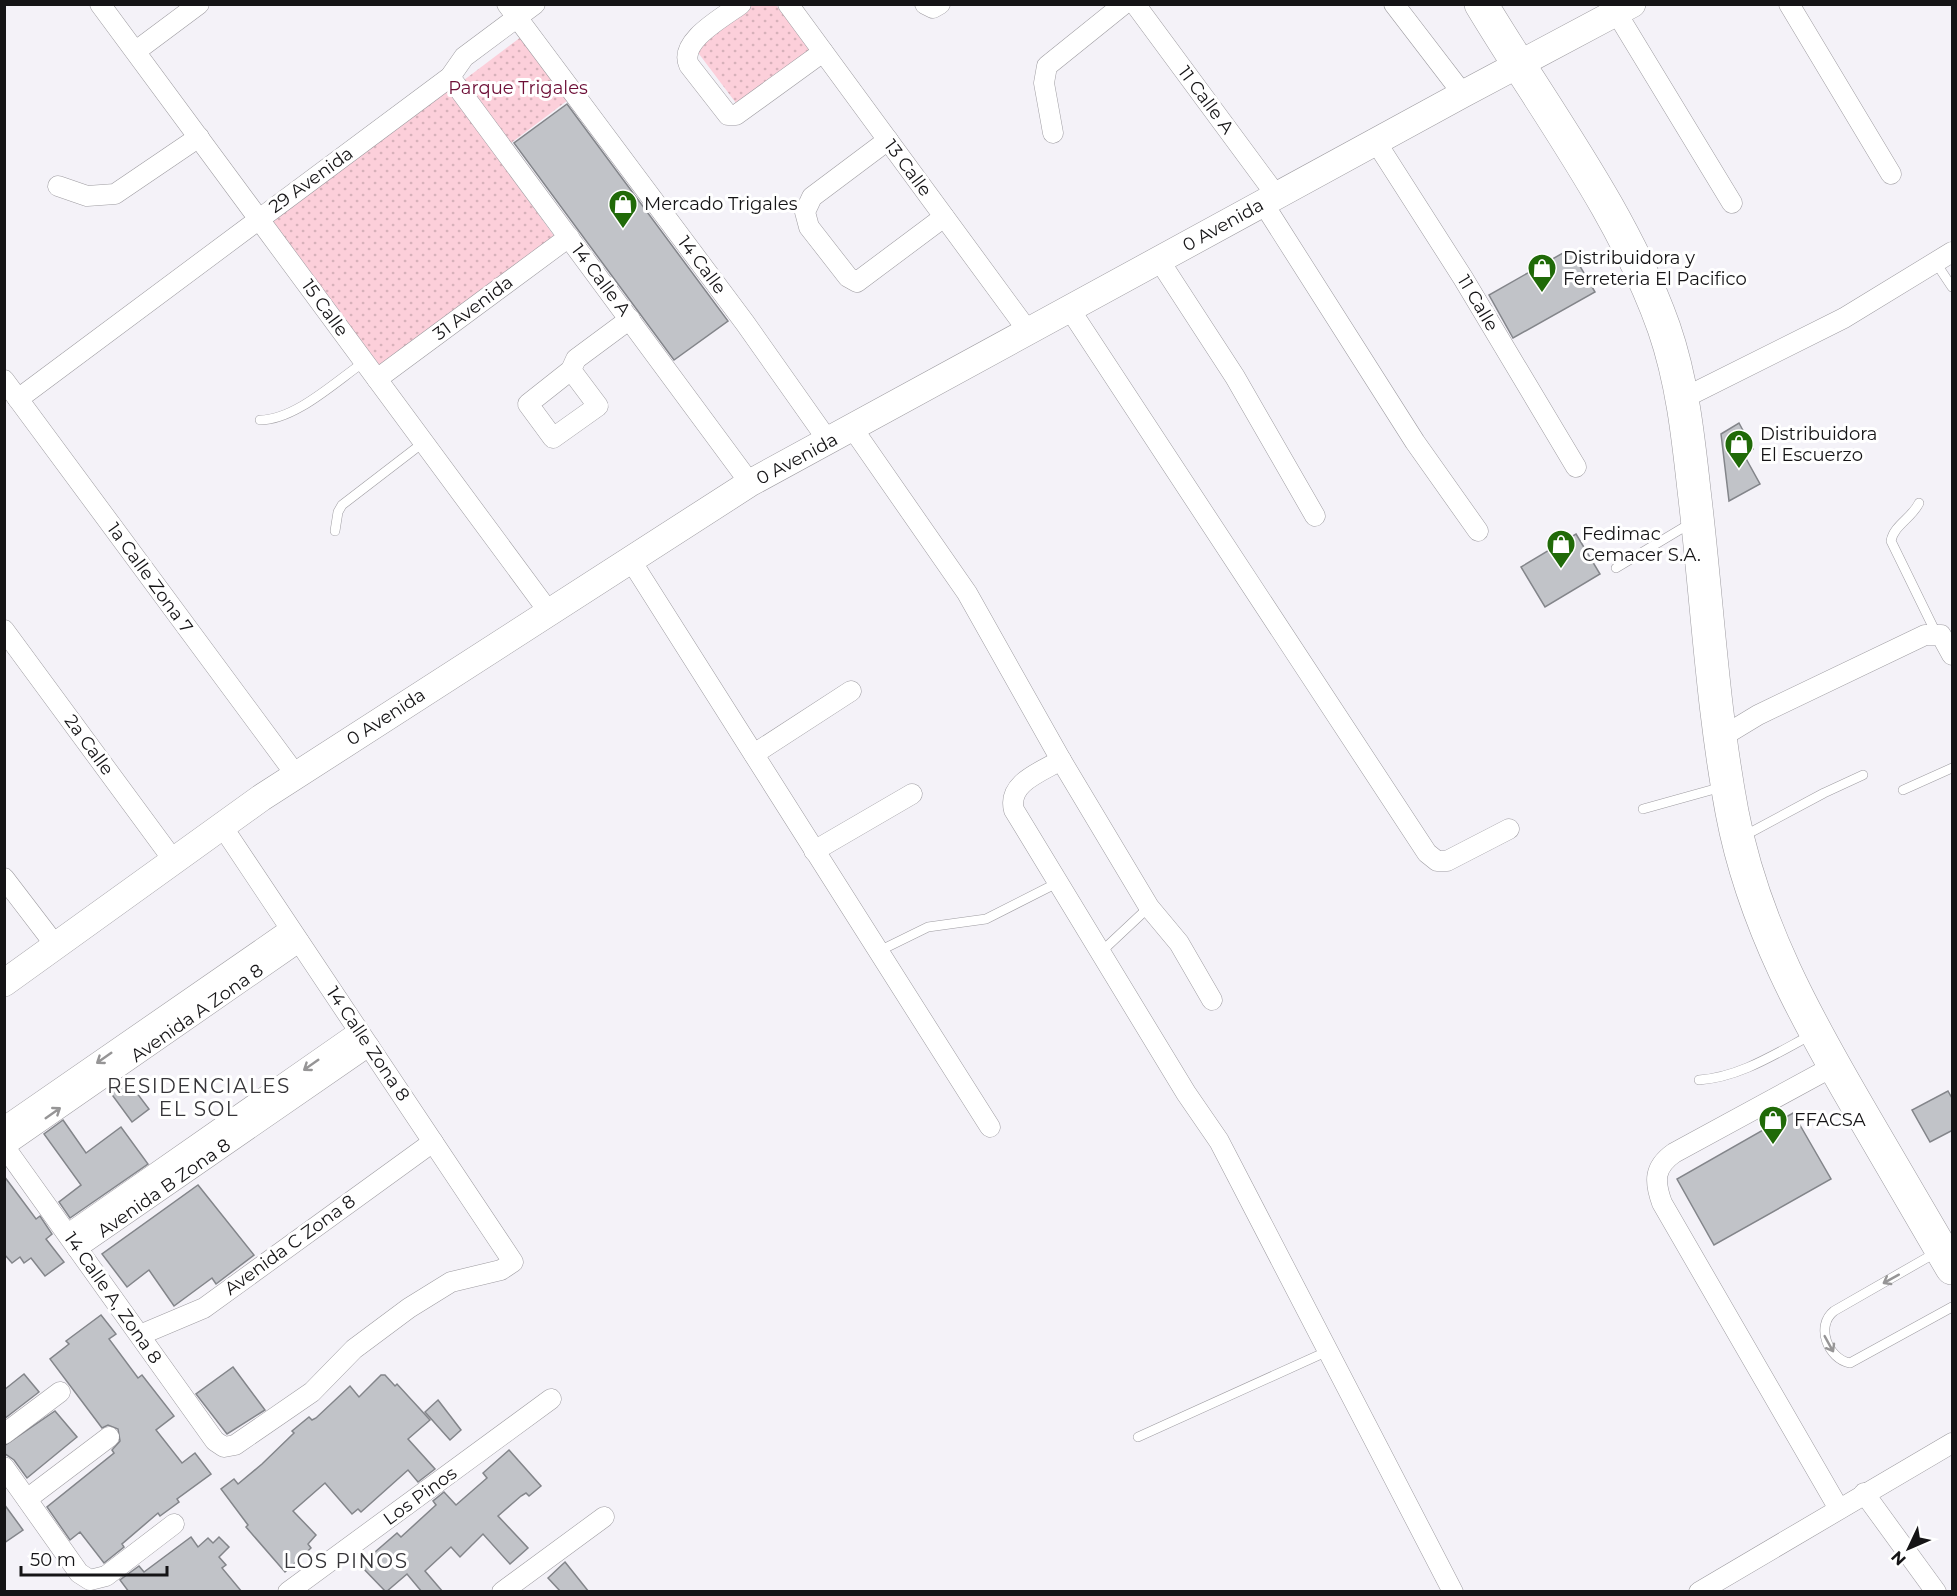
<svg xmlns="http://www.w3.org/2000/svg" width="1957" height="1596" font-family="Montserrat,sans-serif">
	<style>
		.park { fill: url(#park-dots) }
		.building { fill: #c1c3c8; stroke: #83858a; stroke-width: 1.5 }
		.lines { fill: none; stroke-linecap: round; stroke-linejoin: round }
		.lane-casing { stroke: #9e9ca1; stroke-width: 10 }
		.street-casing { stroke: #9e9ca1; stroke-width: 21 }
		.secondary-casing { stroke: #9e9ca1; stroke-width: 28 }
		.highway-casing { stroke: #9e9ca1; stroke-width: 34 }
		.lane { stroke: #fff; stroke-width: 9 }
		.street { stroke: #fff; stroke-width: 20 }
		.secondary { stroke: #fff; stroke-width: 27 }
		.highway { stroke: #fff; stroke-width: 33 }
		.oneway { stroke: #969596 }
		.labels { text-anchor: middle; stroke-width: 6; stroke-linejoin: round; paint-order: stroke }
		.park-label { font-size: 18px; fill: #6d0e36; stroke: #fff }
		.street-label { font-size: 18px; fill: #151416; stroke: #fff }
		.poi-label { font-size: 18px; fill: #151416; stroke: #fff; text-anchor: start }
		.neighbourhood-label { font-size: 20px; letter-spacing: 1.5px; fill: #363539; stroke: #fff }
	</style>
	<defs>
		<pattern id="park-dots" width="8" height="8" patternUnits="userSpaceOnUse" patternTransform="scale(1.5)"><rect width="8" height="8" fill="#fccfda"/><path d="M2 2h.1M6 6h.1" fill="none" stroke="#d7b1ba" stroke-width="1.8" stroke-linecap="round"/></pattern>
	</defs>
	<rect width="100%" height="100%" fill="#f4f2f8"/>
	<g class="park">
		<path d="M749 5H776L812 53 739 107 693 46Z"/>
		<path d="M525 34 572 97 511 143 464 80Z"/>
		<path d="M448 89 557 240 378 370 268 218Z"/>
	</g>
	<g class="building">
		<path d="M567 104 728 321 674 360 514 143Z"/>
		<path d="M1570 249 1595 292 1513 338 1489 295Z"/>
		<path d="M1739 423 1753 449 1744 455 1760 484 1729 501 1721 434Z"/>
		<path d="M1576 534 1600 574 1545 607 1521 567Z"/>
		<path d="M127 1080 149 1109 132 1122 110 1092Z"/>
		<path d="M1948 1091 1953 1100V1130L1930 1142 1912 1110Z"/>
		<path d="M1793 1113 1831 1179 1714 1245 1677 1179Z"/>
		<path d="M63 1120 86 1153 121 1127 148 1164 70 1218 59 1202 81 1185 44 1134Z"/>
		<path d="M4 1176 36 1219 40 1216 52 1234 46 1239 64 1262 45 1276 31 1258 24 1263 20 1257 12 1263 4 1254Z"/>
		<path d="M198 1185 254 1255 216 1284 212 1278 174 1306 149 1270 127 1287 102 1254Z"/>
		<path d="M101 1315 116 1334 109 1339 138 1378 142 1375 174 1416 156 1430 182 1463 195 1453 211 1474 177 1499 179 1502 160 1516 158 1513 122 1544 124 1547 104 1563 80 1532 70 1540 47 1507 114 1453 112 1450 120 1441 118 1429 108 1425 102 1428 50 1359 69 1344 66 1341Z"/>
		<path d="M233 1367 265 1410 227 1434 196 1394Z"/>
		<path d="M24 1374 39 1392 4 1419V1390Z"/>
		<path d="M381 1375H385L395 1386 397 1384 430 1420 408 1439 435 1469 418 1482 408 1470 361 1512 358 1509 352 1514 325 1483 293 1511 316 1535 308 1544 311 1548 285 1572 246 1527 248 1525 221 1489 234 1479 238 1484 262 1464 294 1433 292 1431 309 1417 312 1420 316 1418 350 1386 359 1397Z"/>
		<path d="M438 1400 461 1430 450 1440 425 1412Z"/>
		<path d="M55 1411 77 1437 27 1478 14 1460 4 1453V1446Z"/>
		<path d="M509 1450 541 1486 529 1496 526 1493 521 1496 498 1516 528 1548 510 1564 483 1534 460 1557 451 1547 425 1571 443 1592H422L407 1574 386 1592 360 1565 397 1533 401 1537 436 1505 433 1501 444 1492 456 1505 487 1478 483 1473Z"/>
		<path d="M4 1504 23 1530 4 1543Z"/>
		<path d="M191 1537 198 1547 208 1538 213 1543 219 1537 229 1547 219 1557 226 1565 222 1568 242 1592H129L120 1580 139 1566 144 1572Z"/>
		<path d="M565 1562 589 1592H561L548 1578Z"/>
	</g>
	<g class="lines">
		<g class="lane-casing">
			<g id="lane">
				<path d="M1936 263 1952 287"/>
				<path d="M260 420C295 420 335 382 364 362"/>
				<path d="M1919 503C1912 518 1894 525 1891 541L1936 633"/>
				<path d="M335 531 338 512 342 505 424 442"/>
				<path d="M1616 568 1691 523"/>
				<path d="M1903 790 1952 768"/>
				<path d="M1643 809 1722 787"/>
				<path d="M1742 837 1824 793 1863 775"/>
				<path d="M877 952 928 927 986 919 1057 883"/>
				<path d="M1101 952 1149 907"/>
				<path d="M1699 1080C1740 1077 1775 1054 1811 1035"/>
				<path d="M1937 1252 1834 1311C1815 1326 1828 1359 1850 1363L1952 1307"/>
				<path d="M1138 1437 1328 1351"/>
			</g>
		</g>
		<g class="street-casing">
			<g id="street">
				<path d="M100 4 549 612"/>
				<path d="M507 4 745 323 829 442"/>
				<path d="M741 4C724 17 678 41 689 65L728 115H736L823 52"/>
				<path d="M788 4 1028 331"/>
				<path d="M925 4 933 8 940 4"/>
				<path d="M1135 4 1276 195"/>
				<path d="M1394 4 1463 94"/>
				<path d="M1789 4 1891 174"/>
				<path d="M1616 12 1732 203"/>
				<path d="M136 51 199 4"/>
				<path d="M450 77 750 483"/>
				<path d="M1053 133 1044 83 1047 66 1124 4"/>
				<path d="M888 140 812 197 805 212 809 227 848 277 857 282 944 217"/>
				<path d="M1376 142 1463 278 1576 467"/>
				<path d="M58 186 87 196 115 194 199 137"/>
				<path d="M1263 203 1415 442 1478 531"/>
				<path d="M1159 260 1235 377 1315 516"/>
				<path d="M1069 308 1427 853 1437 861H1447L1509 829"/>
				<path d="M571 370 598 406 553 438 528 404 571 370 576 359 630 319"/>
				<path d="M377 379 569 237"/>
				<path d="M4 380 296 775"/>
				<path d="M18 399 450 77 464 57 535 4"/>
				<path d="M1682 399 1844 318 1952 252"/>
				<path d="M853 429 967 593 1061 760 1149 907 1179 943 1212 1000"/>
				<path d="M630 559 990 1127"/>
				<path d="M4 630 174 861"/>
				<path d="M1720 738 1758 715 1925 635H1941L1952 655"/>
				<path d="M754 754 851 691"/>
				<path d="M1061 760C1041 772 1007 783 1014 810L1186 1093 1219 1141 1453 1592"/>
				<path d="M814 851 912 794"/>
				<path d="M4 878 56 946"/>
				<path d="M1834 1066 1674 1153C1654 1167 1654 1181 1662 1203L1839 1509"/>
				<path d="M4 1127 290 929"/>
				<path d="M4 1146 215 1441 224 1447 235 1445 312 1392 354 1349 409 1308 451 1282 501 1270 513 1262 222 826"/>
				<path d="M5 1146 299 942"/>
				<path d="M68 1234 359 1031"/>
				<path d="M77 1248 369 1046"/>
				<path d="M140 1335 204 1308 433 1142"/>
				<path d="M4 1434 60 1392"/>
				<path d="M4 1467 79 1573 90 1580 106 1576 174 1524"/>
				<path d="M1864 1493 1936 1592"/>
				<path d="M27 1499 109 1437"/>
				<path d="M288 1592 551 1399"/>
				<path d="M502 1592 604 1517"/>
				<path d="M1699 1592 1952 1443"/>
			</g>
		</g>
		<g class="secondary-casing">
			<path id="secondary" d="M4 983 261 798 750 483 1463 94 1632 4"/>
		</g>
		<g class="highway-casing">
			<path id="highway" d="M1481 4C1544 109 1623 212 1664 328 1682 380 1688 435 1694 490 1707 597 1712 706 1732 812 1753 924 1808 1022 1865 1119 1894 1169 1923 1219 1952 1268"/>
		</g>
		<use href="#lane" class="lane"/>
		<use href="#street" class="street"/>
		<use href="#secondary" class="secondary"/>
		<use href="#highway" class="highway"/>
	</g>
	<defs><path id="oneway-shaft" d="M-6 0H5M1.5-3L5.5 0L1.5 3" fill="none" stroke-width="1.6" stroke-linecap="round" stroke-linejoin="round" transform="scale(1.5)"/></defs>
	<g class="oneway">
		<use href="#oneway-shaft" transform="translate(104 1058) rotate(145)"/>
		<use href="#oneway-shaft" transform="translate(311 1065) rotate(145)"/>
		<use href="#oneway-shaft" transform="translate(53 1113) rotate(-35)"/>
		<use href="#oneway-shaft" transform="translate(1891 1279) rotate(151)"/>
		<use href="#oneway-shaft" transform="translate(1829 1344) rotate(61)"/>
	</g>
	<defs>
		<g id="shop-pin" transform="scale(1.5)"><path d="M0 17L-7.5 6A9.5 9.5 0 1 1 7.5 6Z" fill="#206a08" stroke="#fff"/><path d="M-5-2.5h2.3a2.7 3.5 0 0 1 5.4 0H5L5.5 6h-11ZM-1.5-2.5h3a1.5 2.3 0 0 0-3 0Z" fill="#fff"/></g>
	</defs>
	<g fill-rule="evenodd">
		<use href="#shop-pin" x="623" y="204"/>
		<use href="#shop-pin" x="1542" y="268"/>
		<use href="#shop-pin" x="1739" y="444"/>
		<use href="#shop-pin" x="1561" y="544"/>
		<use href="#shop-pin" x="1773" y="1120"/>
	</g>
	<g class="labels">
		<g class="park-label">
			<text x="518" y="94">Parque Trigales</text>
		</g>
		<g class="street-label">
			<text transform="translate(1206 100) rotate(53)" y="6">11 Calle A</text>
			<text transform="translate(908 168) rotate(53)" y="6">13 Calle</text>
			<text transform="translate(311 180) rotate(-36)" y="6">29 Avenida</text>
			<text transform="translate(1223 225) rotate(-29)" y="6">0 Avenida</text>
			<text transform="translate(702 265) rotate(53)" y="6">14 Calle</text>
			<text transform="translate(601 280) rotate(53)" y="6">14 Calle A</text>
			<text transform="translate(1478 303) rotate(59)" y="6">11 Calle</text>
			<text transform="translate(325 308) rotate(54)" y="6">15 Calle</text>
			<text transform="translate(473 308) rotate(-37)" y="6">31 Avenida</text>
			<text transform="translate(797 459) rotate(-28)" y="6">0 Avenida</text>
			<text transform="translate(150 578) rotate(54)" y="6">1a Calle Zona 7</text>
			<text transform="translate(386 717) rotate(-33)" y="6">0 Avenida</text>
			<text transform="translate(89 745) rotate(54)" y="6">2a Calle</text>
			<text transform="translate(197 1013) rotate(-35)" y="6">Avenida A Zona 8</text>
			<text transform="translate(368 1044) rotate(56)" y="6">14 Calle Zona 8</text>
			<text transform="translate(164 1188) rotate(-35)" y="6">Avenida B Zona 8</text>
			<text transform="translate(290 1245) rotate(-36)" y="6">Avenida C Zona 8</text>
			<text transform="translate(113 1298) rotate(55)" y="6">14 Calle A, Zona 8</text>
			<text transform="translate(420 1496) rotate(-36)" y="6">Los Pinos</text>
		</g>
		<g class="poi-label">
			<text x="644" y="210">Mercado Trigales</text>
			<text x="1563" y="264">Distribuidora y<tspan x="1563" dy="21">Ferreteria El Pacifico</tspan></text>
			<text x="1760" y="440">Distribuidora<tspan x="1760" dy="21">El Escuerzo</tspan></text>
			<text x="1582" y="540">Fedimac<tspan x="1582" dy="21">Cemacer S.A.</tspan></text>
			<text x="1794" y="1126">FFACSA</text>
		</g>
		<g class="neighbourhood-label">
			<text x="199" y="1093">RESIDENCIALES<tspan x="199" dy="23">EL SOL</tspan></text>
			<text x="346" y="1568">LOS PINOS</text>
		</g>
	</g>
	<rect width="1957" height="1596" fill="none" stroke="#151416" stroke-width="12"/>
	<g transform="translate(1909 1548) rotate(226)" stroke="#ffffff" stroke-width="4.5" paint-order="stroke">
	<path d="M0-4.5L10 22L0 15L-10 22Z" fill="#151416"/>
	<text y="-9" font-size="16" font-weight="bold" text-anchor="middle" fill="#151416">N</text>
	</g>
	<path d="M21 1566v9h146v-9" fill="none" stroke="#151416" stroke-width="3"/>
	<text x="30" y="1566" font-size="18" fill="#151416" stroke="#ffffff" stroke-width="4.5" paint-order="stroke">50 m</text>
</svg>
